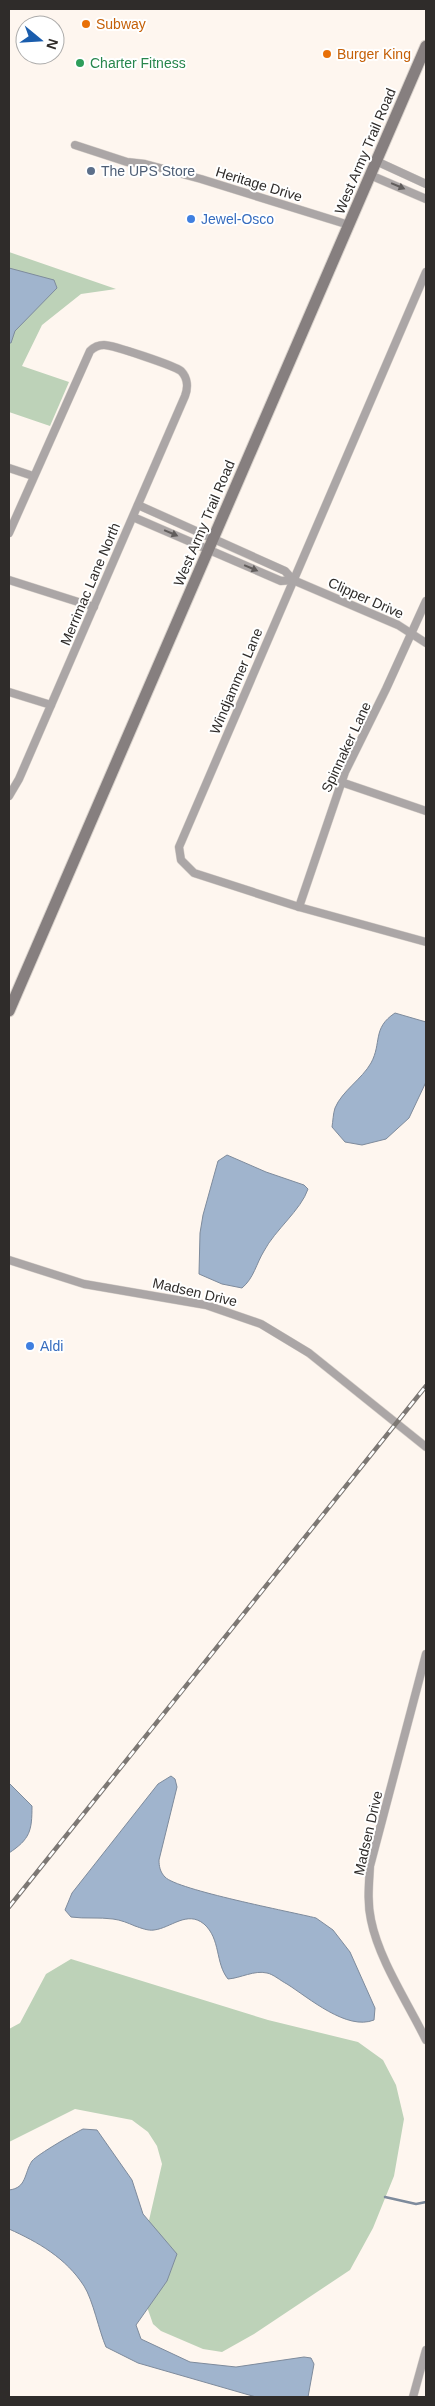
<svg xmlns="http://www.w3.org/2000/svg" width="435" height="2406" font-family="Arial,sans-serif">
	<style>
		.green { fill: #bdd2b8 }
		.water { fill: #a0b4cd; stroke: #7e8b9c }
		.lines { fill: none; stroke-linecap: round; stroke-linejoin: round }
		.stream { stroke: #7e8b9c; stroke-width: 2.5 }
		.minor-casing { stroke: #d9d2cc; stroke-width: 9 }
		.secondary-casing { stroke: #d9d2cc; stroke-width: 13 }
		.minor { stroke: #aba6a6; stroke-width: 8 }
		.secondary { stroke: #867f7f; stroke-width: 11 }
		.rail-casing { stroke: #7d7874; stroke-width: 4.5 }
		.rail { stroke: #fff; stroke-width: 2.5; stroke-dasharray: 8; stroke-linecap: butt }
		.oneway { fill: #615d5c }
		.food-dot { fill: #e8710a; stroke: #fff; stroke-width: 2 }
		.leisure-dot { fill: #2e9e5b; stroke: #fff; stroke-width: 2 }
		.service-dot { fill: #5c6f8a; stroke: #fff; stroke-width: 2 }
		.shop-dot { fill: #3f7fe0; stroke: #fff; stroke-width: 2 }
		.labels { text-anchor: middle; stroke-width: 4; stroke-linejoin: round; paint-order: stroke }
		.food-label { font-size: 14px; fill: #c56008; stroke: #fff; text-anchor: start }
		.leisure-label { font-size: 14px; fill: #27864d; stroke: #fff; text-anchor: start }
		.street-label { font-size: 14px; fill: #2f2c2a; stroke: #fff }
		.service-label { font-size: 14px; fill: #4e5e75; stroke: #fff; text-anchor: start }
		.shop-label { font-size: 14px; fill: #366cbe; stroke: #fff; text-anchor: start }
	</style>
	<rect width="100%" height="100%" fill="#fef6ef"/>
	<g class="green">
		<path d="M9 252 116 289 81 294 42 325 22 366 69 382 50 426 9 412Z"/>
		<path d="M71 1959 268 2020 358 2042 383 2060 396 2085 404 2119 394 2176 373 2228 350 2270 254 2334 222 2352 203 2349 161 2331 153 2324 146 2304 144 2242 162 2164 157 2146 148 2132 132 2120 75 2109 9 2142V2029L20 2023 46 1974Z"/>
	</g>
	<g class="water">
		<path d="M9 268 54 280 57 288 15 331 11 343H9Z"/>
		<path d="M395 1013 426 1022V1082L409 1118 386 1139 362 1145 345 1142 332 1127C333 1121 333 1114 335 1108 342 1091 362 1079 371 1063 382 1043 372 1028 395 1013Z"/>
		<path d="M227 1155 266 1172 304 1185 308 1189C301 1210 275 1230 264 1251 256 1264 254 1278 242 1288L222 1284 199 1274 200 1233 203 1215 218 1161Z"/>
		<path d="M171 1776 175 1779 177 1787 159 1860C159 1866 160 1872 165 1877 177 1890 292 1912 316 1918L333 1930 350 1952 375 2008 374 2020C347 2031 309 1998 287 1984 281 1981 273 1974 267 1973 254 1970 241 1978 228 1979 215 1963 221 1939 204 1924 187 1910 171 1928 154 1930 148 1931 141 1928 135 1926 128 1923 121 1920 113 1919 99 1917 85 1919 71 1917L65 1910 72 1893 158 1784Z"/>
		<path d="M9 1783 32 1806C32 1831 30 1839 9 1853Z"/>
		<path d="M83 2129 97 2130 132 2180 143 2214 177 2254 167 2281 136 2325 141 2339 190 2362 236 2367 304 2357 311 2358 314 2364 308 2397H256L138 2363 106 2347C99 2331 93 2300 84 2286 66 2258 38 2242 9 2229V2190C27 2188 24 2173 32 2161 38 2154 73 2134 83 2129Z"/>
	</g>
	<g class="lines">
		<path class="stream" d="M385 2197 416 2204 426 2202"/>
		<g class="minor-casing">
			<g id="minor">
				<path d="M75 145 127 162 145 164 201 179 349 225"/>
				<path d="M376 161 426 184"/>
				<path d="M370 175 426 199"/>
				<path d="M426 272 179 847 181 860 194 873 299 907 426 942"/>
				<path d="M9 468 33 476"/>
				<path d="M138 505 285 571 293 580 398 625 426 643"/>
				<path d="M133 517 281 581 293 580"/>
				<path d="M9 533 90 351C94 347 99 345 104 345 113 345 175 366 181 371 188 378 188 388 185 396L19 779 9 796"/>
				<path d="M9 580 94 607"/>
				<path d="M9 692 51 705"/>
				<path d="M341 782 426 811"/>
				<path d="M299 907 345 772 386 689 426 601"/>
				<path d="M9 1260 84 1284 206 1305 261 1324 309 1353 426 1447"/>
				<path d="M426 1654 370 1866C369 1884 367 1902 371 1920 379 1960 408 2003 426 2040"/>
				<path d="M413 2397 426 2350"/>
			</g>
		</g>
		<g class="secondary-casing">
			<path id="secondary" d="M9 1011 426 46"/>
		</g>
		<use href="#minor" class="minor"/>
		<use href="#secondary" class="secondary"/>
		<g class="rail-casing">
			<path id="rail" d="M9 1907 426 1386"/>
		</g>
		<use href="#rail" class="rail"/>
	</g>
	<defs><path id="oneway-solid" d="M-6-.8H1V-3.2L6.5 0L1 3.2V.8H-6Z" transform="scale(1.25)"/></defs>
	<g class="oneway">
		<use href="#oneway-solid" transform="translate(398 186) rotate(23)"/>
		<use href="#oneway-solid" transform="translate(171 533) rotate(23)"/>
		<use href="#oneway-solid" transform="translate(251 568) rotate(23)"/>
	</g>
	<g class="food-dot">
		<circle cx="86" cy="24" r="5"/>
		<circle cx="327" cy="54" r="5"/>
	</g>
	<circle class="leisure-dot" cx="80" cy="63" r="5"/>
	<circle class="service-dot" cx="91" cy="171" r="5"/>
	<g class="shop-dot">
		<circle cx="191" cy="219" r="5"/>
		<circle cx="30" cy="1346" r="5"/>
	</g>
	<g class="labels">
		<g class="food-label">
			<text x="96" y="29">Subway</text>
			<text x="337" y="59">Burger King</text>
		</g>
		<g class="leisure-label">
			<text x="90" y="68">Charter Fitness</text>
		</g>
		<g class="street-label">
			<text transform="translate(365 151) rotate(-67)" y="5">West Army Trail Road</text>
			<text transform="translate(259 184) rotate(17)" y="5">Heritage Drive</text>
			<text transform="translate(204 523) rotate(-67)" y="5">West Army Trail Road</text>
			<text transform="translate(90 584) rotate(-67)" y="5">Merrimac Lane North</text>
			<text transform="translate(366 598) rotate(24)" y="5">Clipper Drive</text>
			<text transform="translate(236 681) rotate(-67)" y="5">Windjammer Lane</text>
			<text transform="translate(346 747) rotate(-65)" y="5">Spinnaker Lane</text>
			<text transform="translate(195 1292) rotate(13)" y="5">Madsen Drive</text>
			<text transform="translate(368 1833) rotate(-77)" y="5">Madsen Drive</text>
		</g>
		<g class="service-label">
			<text x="101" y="176">The UPS Store</text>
		</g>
		<g class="shop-label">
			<text x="201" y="224">Jewel-Osco</text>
			<text x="40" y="1351">Aldi</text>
		</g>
	</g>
	<rect width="435" height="2406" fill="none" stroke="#2f2c2a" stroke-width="20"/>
	<g transform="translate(40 40) rotate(108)"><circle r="24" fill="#ffffff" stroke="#acabaa"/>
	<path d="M0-4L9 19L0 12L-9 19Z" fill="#1a5dad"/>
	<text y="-8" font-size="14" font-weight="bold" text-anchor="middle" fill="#2f2c2a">N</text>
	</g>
</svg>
